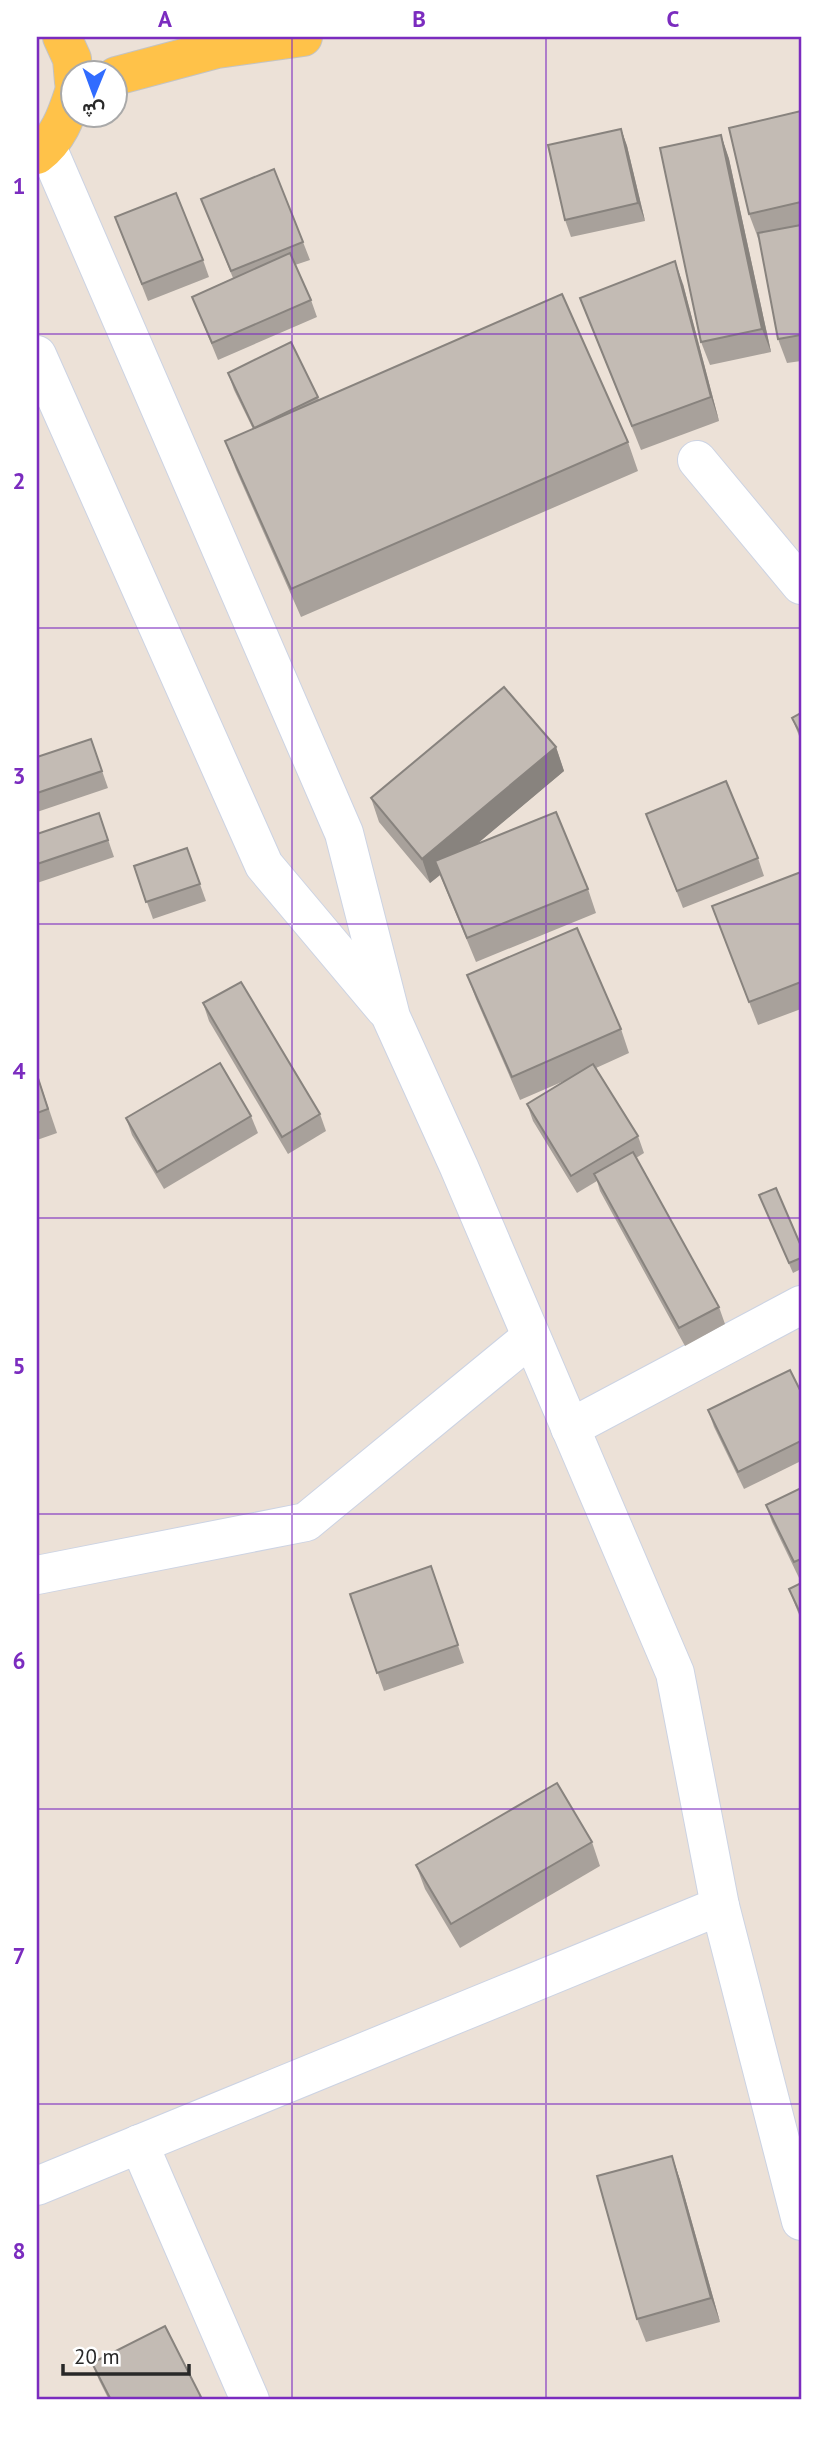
<svg xmlns="http://www.w3.org/2000/svg" width="838" height="2437" font-family="'PT Sans',Vazirmatn,sans-serif">
	<style>
		.lines { fill: none; stroke-linecap: round; stroke-linejoin: round }
		.street-casing { stroke: #ccd3e3; stroke-width: 40 }
		.secondary-casing { stroke: #ccd3e3; stroke-width: 40 }
		.primary-casing { stroke: #c3c3c3; stroke-width: 40 }
		.street { stroke: #fff; stroke-width: 38 }
		.secondary { stroke: #fff; stroke-width: 38 }
		.primary { stroke: #ffc249; stroke-width: 38 }
		.wall { fill: #a8a19b }
		.shaded-wall { fill: #88837e }
		.building { fill: #c3bbb4; stroke: #88837e; stroke-width: 2 }
		.grid { fill: none; stroke: #7b2cbf; stroke-width: 2; stroke-opacity: 0.55 }
		.neatline { fill: none; stroke: #7b2cbf; stroke-width: 2.5 }
		.grid-label { font-size: 23px; text-anchor: middle; font-weight: bold; fill: #7b2cbf }
	</style>
	<rect width="100%" height="100%" fill="#ece1d7"/>
	<g class="lines">
		<g class="street-casing">
			<g id="street">
				<path d="M697 460 801 585"/>
				<path d="M570 1428 801 1305"/>
				<path d="M37 1575 306 1522 531 1337"/>
				<path d="M139 2144 250 2400"/>
				<path d="M37 2186 720 1906"/>
			</g>
		</g>
		<g class="secondary-casing">
			<g id="secondary">
				<path d="M47 147 344 833 391 1017 459 1167 675 1673 720 1906 801 2221"/>
				<path d="M37 355 264 865 385 1009"/>
			</g>
		</g>
		<g class="primary-casing">
			<g id="primary">
				<path d="M62 37 72 59 74 82"/>
				<path d="M116 76 217 49 303 37"/>
				<path d="M37 155C58 139 66 117 74 92"/>
			</g>
		</g>
		<use href="#street" class="street"/>
		<use href="#secondary" class="secondary"/>
		<use href="#primary" class="primary"/>
	</g>
	<g class="wall">
		<path d="M801 111V361L787 363 778 339 759 238H758L749 214Z"/>
		<path d="M621 129 627 146 645 221 571 237 565 220Z"/>
		<path d="M721 135 729 159 771 352 710 365 701 342Z"/>
		<path d="M201 199 303 242 310 260 295 265 311 300 317 317 218 360 192 297 233 278Z"/>
		<path d="M115 217 203 260 209 277 148 301Z"/>
		<path d="M683 284 719 421 641 450 580 298Z"/>
		<path d="M228 373 318 397 319 400 628 442 638 471 301 617 236 470 225 441 253 429 234 390Z"/>
		<path d="M801 713V741L792 718Z"/>
		<path d="M91 739 108 788 37 812V757Z"/>
		<path d="M556 747 564 771 477 844 588 889 596 913 476 962 440 875 430 883 379 822 371 798Z"/>
		<path d="M99 813 114 857 37 883V834Z"/>
		<path d="M646 814 758 858 764 876 683 908Z"/>
		<path d="M187 848 206 901 153 919 134 866Z"/>
		<path d="M801 872V1009L758 1025 712 906Z"/>
		<path d="M467 975 621 1029 629 1053 596 1068 638 1136 644 1153 636 1158 719 1307 725 1324 685 1346 600 1191 597 1181 577 1193 533 1121 527 1104 564 1081 520 1100 476 999Z"/>
		<path d="M203 1003 320 1114 326 1131 288 1154 209 1021Z"/>
		<path d="M37 1074 57 1133 37 1140Z"/>
		<path d="M251 1116 258 1133 164 1189 132 1135 126 1118Z"/>
		<path d="M759 1195 801 1246V1269L793 1273Z"/>
		<path d="M801 1392V1461L744 1489 714 1427 708 1410Z"/>
		<path d="M801 1488V1579L800 1580 772 1522 766 1505Z"/>
		<path d="M431 1566 464 1663 384 1691 350 1594Z"/>
		<path d="M801 1583V1620L789 1589Z"/>
		<path d="M592 1842 600 1866 460 1948 425 1889 416 1865Z"/>
		<path d="M672 2156 680 2180 720 2322 646 2342 637 2319Z"/>
		<path d="M165 2326 202 2400H109L99 2380 92 2363Z"/>
	</g>
	<g class="shaded-wall">
		<path d="M621 129 627 146 645 221 638 203Z"/>
		<path d="M721 135 729 159 771 352 762 329Z"/>
		<path d="M675 261 683 284 719 421 711 397Z"/>
		<path d="M556 747 564 771 441 874 435 861 440 875 430 883 422 859Z"/>
		<path d="M672 2156 680 2180 720 2322 711 2298Z"/>
	</g>
	<g class="building">
		<path d="M801 111V202L749 214 729 128Z"/>
		<path d="M621 129 638 203 565 220 548 145Z"/>
		<path d="M721 135 762 329 701 342 660 148Z"/>
		<path d="M274 169 303 242 231 271 201 199Z"/>
		<path d="M176 193 203 260 142 284 115 217Z"/>
		<path d="M801 225V335L778 339 758 233Z"/>
		<path d="M290 253 311 300 212 343 192 297Z"/>
		<path d="M675 261 711 397 632 426 580 298Z"/>
		<path d="M562 294 628 442 291 589 225 441Z"/>
		<path d="M291 342 318 397 254 428 228 373Z"/>
		<path d="M504 687 556 747 422 859 371 798Z"/>
		<path d="M801 713V735L792 718Z"/>
		<path d="M91 739 102 771 37 793V757Z"/>
		<path d="M726 781 758 858 677 891 646 814Z"/>
		<path d="M556 812 588 889 467 938 435 861Z"/>
		<path d="M99 813 108 840 37 864V834Z"/>
		<path d="M187 848 200 884 146 902 134 866Z"/>
		<path d="M801 872V982L749 1002 712 906Z"/>
		<path d="M577 928 621 1029 512 1077 467 975Z"/>
		<path d="M241 982 320 1114 282 1137 203 1003Z"/>
		<path d="M220 1063 251 1116 157 1172 126 1118Z"/>
		<path d="M593 1064 638 1136 571 1176 527 1104Z"/>
		<path d="M37 1075 48 1109 37 1113Z"/>
		<path d="M633 1152 719 1307 679 1328 594 1174Z"/>
		<path d="M776 1188 801 1246V1258L789 1263 759 1195Z"/>
		<path d="M790 1370 801 1392V1441L738 1472 708 1410Z"/>
		<path d="M801 1488V1559L794 1562 766 1505Z"/>
		<path d="M431 1566 458 1645 377 1673 350 1594Z"/>
		<path d="M801 1583V1615L789 1589Z"/>
		<path d="M557 1783 592 1842 451 1924 416 1865Z"/>
		<path d="M672 2156 711 2298 637 2319 597 2176Z"/>
		<path d="M165 2326 201 2397 195 2400H111L92 2363Z"/>
	</g>
	<path class="grid" d="M292 37V2400M546 37V2400M37 334H801M37 628H801M37 924H801M37 1218H801M37 1514H801M37 1809H801M37 2104H801"/>
	<rect width="838" height="2437" fill="none" stroke="#ffffff" stroke-width="77"/>
	<g transform="translate(94 94) rotate(181)"><circle r="33" fill="#ffffff" stroke="#a9a9a9" stroke-width="2"/>
	<path d="M0-5L12 26L0 18L-12 26Z" fill="#316cff"/>
	<text y="-10" font-size="19" font-weight="bold" text-anchor="middle" fill="#282828">ش</text>
	</g>
	<path d="M63 2364v10h126v-10" fill="none" stroke="#282828" stroke-width="3.5"/>
	<text x="74" y="2364" font-size="21" fill="#282828" stroke="#ffffff" stroke-width="5" paint-order="stroke">20 m</text>
	<rect x="38" y="38" width="762" height="2360" class="neatline"/>
	<g class="grid-label">
		<text x="165" y="27">A</text>
		<text x="419" y="27">B</text>
		<text x="673" y="27">C</text>
		<text x="19" y="194">1</text>
		<text x="19" y="489">2</text>
		<text x="19" y="784">3</text>
		<text x="19" y="1079">4</text>
		<text x="19" y="1374">5</text>
		<text x="19" y="1669">6</text>
		<text x="19" y="1964">7</text>
		<text x="19" y="2259">8</text>
	</g>
</svg>
